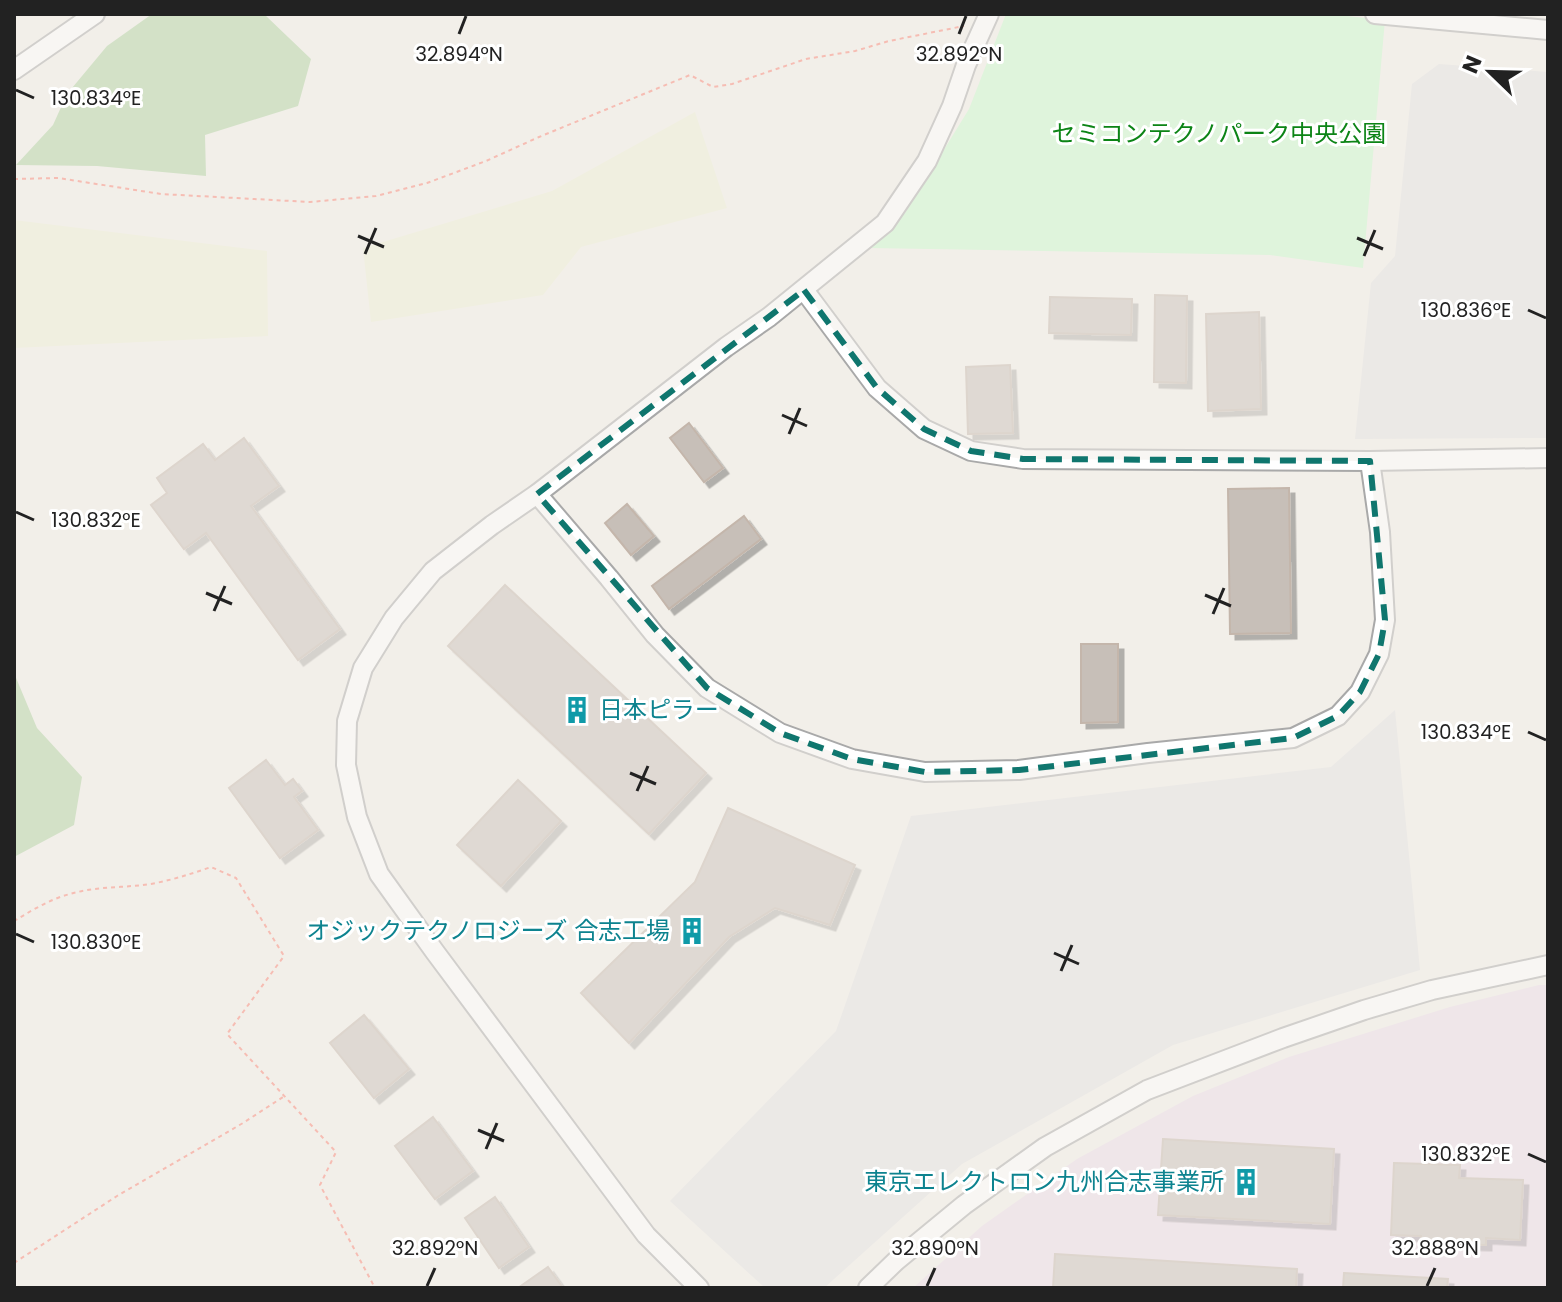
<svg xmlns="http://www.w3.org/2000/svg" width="1562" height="1302" font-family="Poppins,'Noto Sans JP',sans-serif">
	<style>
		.industrial { fill: #ebdbe8 }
		.farmland { fill: #eef0d5 }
		.forest { fill: #add19e }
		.park { fill: #c8facc }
		.parking { fill: #e2e2e2 }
		.building { fill: #c7bfb8; stroke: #c4b6ab; stroke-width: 2; filter: url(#shadow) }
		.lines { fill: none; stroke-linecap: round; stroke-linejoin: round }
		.minor-casing { stroke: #a9a9a9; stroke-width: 22 }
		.path { stroke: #fa8072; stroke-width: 2; stroke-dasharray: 4 4; stroke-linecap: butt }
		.minor { stroke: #fff; stroke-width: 18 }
		.marked { fill: none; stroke: #0f766e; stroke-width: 6; stroke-dasharray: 16 10; stroke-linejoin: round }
		.ticks { fill: none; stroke: #222; stroke-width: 3 }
		.labels { text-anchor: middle; stroke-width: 6; stroke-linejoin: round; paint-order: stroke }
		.park-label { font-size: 24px; fill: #0c8416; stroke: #fff }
		.culture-label { font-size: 24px; fill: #0d838f; stroke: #fff; text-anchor: end }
		.ticks-label { font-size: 20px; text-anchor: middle; fill: #222; stroke: #fff; stroke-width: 6; stroke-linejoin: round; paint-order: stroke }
	</style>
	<defs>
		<filter id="shadow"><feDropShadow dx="5.5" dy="5.5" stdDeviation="0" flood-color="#0004"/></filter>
	</defs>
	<rect width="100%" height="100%" fill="#f2efe9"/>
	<path class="industrial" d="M1539 985H1548V1288H913L982 1226 1077 1159 1193 1096 1289 1057 1450 1007Z"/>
	<g class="farmland">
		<path d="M695 112 727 208 581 247 543 295 371 322 363 248 552 191Z"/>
		<path d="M14 220 267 251 268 336 14 348Z"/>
	</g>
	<g class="forest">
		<path d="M152 14 265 15 311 59 298 106 205 135 206 176 97 166 16 165 53 125 67 94 107 46Z"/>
		<path d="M14 673 37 728 82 777 74 825 14 857Z"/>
	</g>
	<path class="park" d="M1006 14H1328L1385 20 1363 268 1270 255 869 248 905 213 969 109Z"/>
	<g class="parking">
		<path d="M1439 64 1548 72V438L1355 439 1371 283 1395 256 1412 84Z"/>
		<path d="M1395 710 1420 970 1173 1045 962 1164 824 1288H765L670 1201 836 1031 911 816 1331 767Z"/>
	</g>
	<g class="building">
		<path d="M1155 295 1187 296 1186 383 1154 382Z"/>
		<path d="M1050 297 1132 299 1131 335 1049 333Z"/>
		<path d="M1259 312 1261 409 1208 411 1206 314Z"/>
		<path d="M1010 365 1013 433 968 434 966 367Z"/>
		<path d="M689 423 723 468 704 482 670 438Z"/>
		<path d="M244 438 279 486 251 506 340 629 298 660 206 533 184 549 151 505 167 493 157 478 203 444 215 460Z"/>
		<path d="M1289 488 1291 633 1230 634 1228 489Z"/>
		<path d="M627 504 654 536 631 555 605 523Z"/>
		<path d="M744 516 761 539 669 609 652 586Z"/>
		<path d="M505 585 706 773 649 834 448 646Z"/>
		<path d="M1081 644H1118V722L1081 723Z"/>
		<path d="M266 760 285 785 293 779 302 791 294 797 318 830 280 858 229 788Z"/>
		<path d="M518 780 561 821 501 886 457 845Z"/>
		<path d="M728 808 855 865 830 925 775 908 729 937 629 1043 581 993 695 882Z"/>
		<path d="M364 1015 409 1069 374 1098 330 1043Z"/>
		<path d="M433 1117 473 1171 435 1199 395 1146Z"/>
		<path d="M1163 1139 1334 1149 1330 1224 1158 1215Z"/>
		<path d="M1394 1163 1460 1165 1459 1178 1523 1180 1520 1240 1486 1238V1245L1421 1243V1236L1391 1235Z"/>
		<path d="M495 1197 529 1247 499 1268 465 1218Z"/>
		<path d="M1055 1254 1297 1269 1296 1288H1053Z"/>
		<path d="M548 1267 563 1288H518Z"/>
		<path d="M1344 1273 1448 1279 1447 1288H1343Z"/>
	</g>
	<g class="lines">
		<g class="minor-casing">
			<g id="minor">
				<path d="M1375 14 1548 30"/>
				<path d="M14 70 95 14"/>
				<path d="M804 290 877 388 924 429 971 451 1023 459 1370 461 1548 458"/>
				<path d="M537 494 609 578 655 635 707 688 780 733 852 759 925 772 1019 770 1148 753 1293 738 1338 716 1360 692 1379 654 1385 620 1380 532 1370 461"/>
				<path d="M699 1288 646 1235 435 952 379 874 357 817 346 765 347 721 363 668 394 618 433 571 492 525 537 494 726 347 769 317 885 223 927 161 952 106 966 65 989 14"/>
				<path d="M868 1288 896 1261 964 1205 1045 1147 1147 1090 1283 1038 1364 1010 1432 990 1548 965"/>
			</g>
		</g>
		<g class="path">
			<path d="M14 179 58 178 161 194 310 202 376 196 427 183 486 161 539 137 690 75 713 87 732 84 806 59 855 51 889 41 964 26"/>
			<path d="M14 921C31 911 50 899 70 894 97 886 124 888 151 884 172 880 191 874 211 867L236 878 284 956 227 1034 336 1152 320 1185 375 1288"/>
			<path d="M14 1263 117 1196 243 1123 283 1097"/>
		</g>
		<use href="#minor" class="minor"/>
	</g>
	<path d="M0 0H1562V1302H0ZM804 290 877 388 924 429 971 451 1023 459 1370 461 1385 620 1379 654 1360 692 1338 716 1293 738 1019 770 925 772 852 759 780 733 707 688 537 494Z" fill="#f2efe9" fill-opacity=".55" fill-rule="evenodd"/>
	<path class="marked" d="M804 290 877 388 924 429 971 451 1023 459 1370 461 1385 620 1379 654 1360 692 1338 716 1293 738 1019 770 925 772 852 759 780 733 707 688 537 494Z"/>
	<path class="ticks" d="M459 34 466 16M959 34 966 16M16 90 34 98M358 236 384 247M1357 238 1383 249M365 254 376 228M1364 256 1375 230M1528 310 1546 318M782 415 807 426M789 434 800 408M16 512 34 520M206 593 232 604M1205 595 1231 606M214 611 225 586M1213 614 1224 588M1528 732 1546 740M630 773 656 784M637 791 648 766M16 934 34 942M1054 953 1079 964M1061 971 1072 945M478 1130 504 1141M486 1149 497 1123M1528 1154 1546 1162M427 1286 435 1268M927 1286 935 1268M1427 1286 1435 1268"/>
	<defs>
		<g id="building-bare" transform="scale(2.16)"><path d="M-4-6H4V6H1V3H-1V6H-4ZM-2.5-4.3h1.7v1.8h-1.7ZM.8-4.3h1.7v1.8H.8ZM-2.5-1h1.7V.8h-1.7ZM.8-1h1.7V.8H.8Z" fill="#0f9aa8" stroke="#fff" stroke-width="2.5" paint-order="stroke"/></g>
	</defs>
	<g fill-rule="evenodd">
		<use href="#building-bare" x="577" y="710"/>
		<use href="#building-bare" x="692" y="931"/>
		<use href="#building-bare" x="1246" y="1182"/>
	</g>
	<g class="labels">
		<g class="park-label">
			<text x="1219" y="142">セミコンテクノパーク中央公園</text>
		</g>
		<g class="culture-label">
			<text x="599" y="718" text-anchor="start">日本ピラー</text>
			<text x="670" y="939">オジックテクノロジーズ 合志工場</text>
			<text x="1224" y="1190">東京エレクトロン九州合志事業所</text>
		</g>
	</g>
	<g class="ticks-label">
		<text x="459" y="61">32.894°N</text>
		<text x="959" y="61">32.892°N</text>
		<text x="96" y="105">130.834°E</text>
		<text x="1466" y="317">130.836°E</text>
		<text x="96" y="527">130.832°E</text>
		<text x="1466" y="739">130.834°E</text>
		<text x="96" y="949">130.830°E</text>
		<text x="1466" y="1161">130.832°E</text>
		<text x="435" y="1255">32.892°N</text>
		<text x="935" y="1255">32.890°N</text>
		<text x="1435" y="1255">32.888°N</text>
	</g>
	<rect width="1562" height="1302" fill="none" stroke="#222222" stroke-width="32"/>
	<g transform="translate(1490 72) rotate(293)" stroke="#ffffff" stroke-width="6" paint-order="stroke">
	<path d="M0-6L14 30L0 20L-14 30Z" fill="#222222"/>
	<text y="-12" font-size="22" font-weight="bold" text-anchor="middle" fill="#222222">N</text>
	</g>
</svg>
